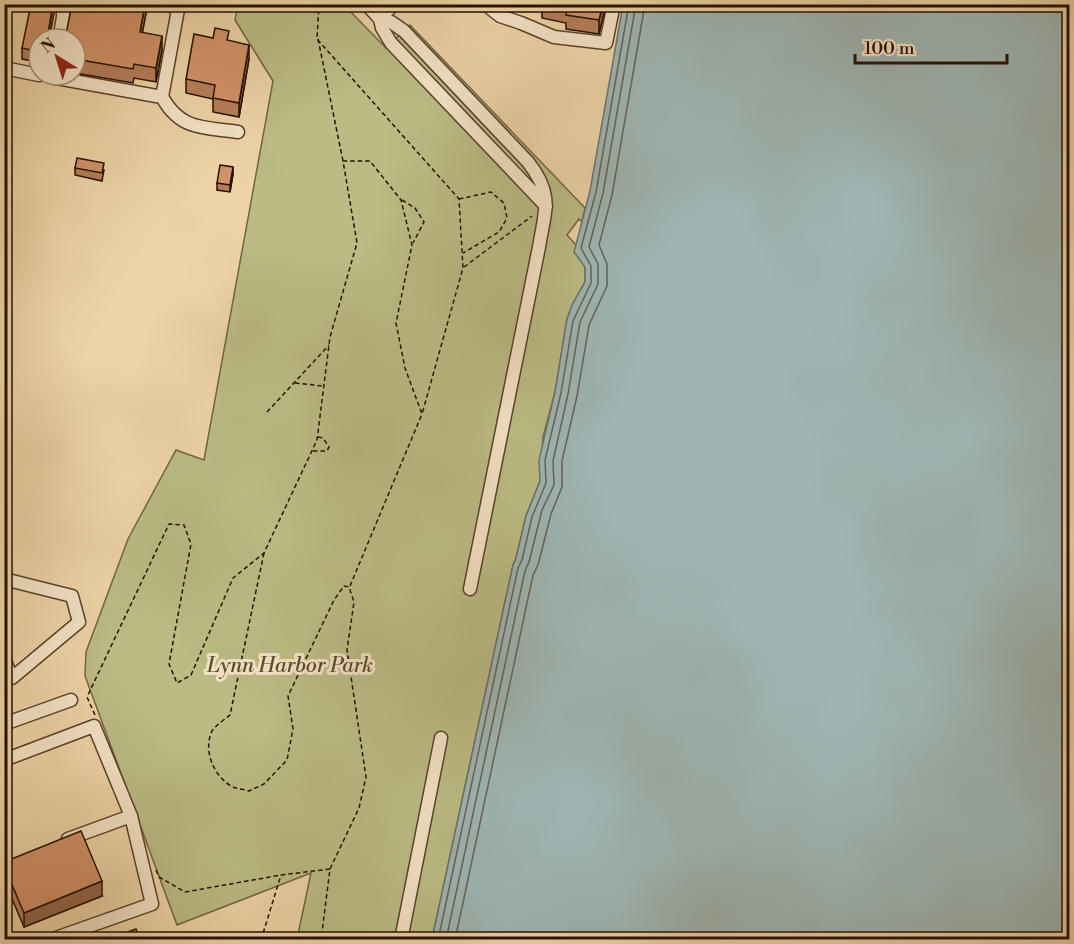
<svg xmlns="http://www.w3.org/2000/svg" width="1074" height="944" font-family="'Libre Bodoni',serif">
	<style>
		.green { fill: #bbbb84; stroke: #706642; stroke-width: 1.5 }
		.water { fill: #9eb5b3; stroke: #6e736b; stroke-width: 1.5 }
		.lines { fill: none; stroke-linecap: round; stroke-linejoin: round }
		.shore { stroke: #62625a; stroke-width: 1.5 }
		.minor-casing { stroke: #58412a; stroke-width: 15 }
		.path { stroke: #261000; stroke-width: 1.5; stroke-dasharray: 4.5 3; stroke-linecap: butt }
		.minor { stroke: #f3e2c5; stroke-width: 12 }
		.wall { fill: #b47e5a; stroke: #261000; stroke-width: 1.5 }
		.shaded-wall { fill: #92664a; stroke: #261000; stroke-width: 1.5 }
		.building { fill: #d19269; stroke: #261000; stroke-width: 1.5 }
		.labels { text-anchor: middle; stroke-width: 6; stroke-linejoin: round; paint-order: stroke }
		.park-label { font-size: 21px; font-style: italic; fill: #5a4c2e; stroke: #f3e2c5 }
	</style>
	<rect width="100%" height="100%" fill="#edd3a6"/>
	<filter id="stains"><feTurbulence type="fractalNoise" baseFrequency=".00333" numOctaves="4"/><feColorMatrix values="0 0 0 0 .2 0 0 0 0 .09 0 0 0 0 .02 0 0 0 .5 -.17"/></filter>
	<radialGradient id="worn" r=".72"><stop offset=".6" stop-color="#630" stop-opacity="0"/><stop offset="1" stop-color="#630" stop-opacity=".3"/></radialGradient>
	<path class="green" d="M238 5H344L386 48 410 25 585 208 582 222 579 219 567 235 576 245 575 252 585 267V282L572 305 567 319 555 392 543 437 540 481 526 516 516 558 513 565 432 939H297L311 873 177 925 85 676 86 652 128 539 176 450 204 460 273 81 235 20Z"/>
	<path class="water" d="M623 5H1069V939H432L513 565 516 558 526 516 540 481 539 460 555 392 567 319 572 305 585 282V267L574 252 590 191Z"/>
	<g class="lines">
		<g class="shore">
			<path d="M438 940 518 568 522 560 532 517 546 483 545 460 561 393 573 321 591 283V266L581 248 596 192 629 4"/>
			<path d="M446 940 525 571 529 562 542 510 554 485 553 461 568 394 580 322 598 284V264L589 247 603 193 636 4"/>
			<path d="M455 940 533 575 538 565 551 514 562 487V461L577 396 589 325 607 286V264L599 245 612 195 645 4"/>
		</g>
		<g class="minor-casing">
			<g id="minor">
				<path d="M366 4 380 19 391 22 404 31 528 162C554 195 545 210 539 247L470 589"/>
				<path d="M485 4 500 16 521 23 554 37 606 43 614 4"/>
				<path d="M380 19 382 28 391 43 546 206"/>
				<path d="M380 19 394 4"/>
				<path d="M59 39 63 17V4"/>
				<path d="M4 68 39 75"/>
				<path d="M51 75V77L162 97C181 131 204 127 238 132"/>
				<path d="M162 97 179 4"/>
				<path d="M4 579 72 596 79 622 12 678 4 659"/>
				<path d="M4 724 71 700"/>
				<path d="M4 760 94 726 131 816 68 839"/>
				<path d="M4 939 5 940"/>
				<path d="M50 940 152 904 131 816"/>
				<path d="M401 940 441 738"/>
			</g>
		</g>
		<g class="path">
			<path d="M318 39 343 161"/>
			<path d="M459 199 491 192 504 203 507 218 499 232 463 253"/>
			<path d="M402 200 415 208 424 222 413 243"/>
			<path d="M464 267 532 216"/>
			<path d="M295 383 323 386"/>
			<path d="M267 412 329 345"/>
			<path d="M313 451H327L329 447 323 438 318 437"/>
			<path d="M264 553 230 715C224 720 216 725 212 731 203 750 213 775 231 786 236 789 243 789 249 791L264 784 287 760 293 729 288 696 334 600 344 586 349 587 354 602 347 650 366 777 359 808 330 869 321 940"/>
			<path d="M350 586 422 414"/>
			<path d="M95 715 87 697 169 524 184 525 191 544 169 664 177 683 191 675 233 578 264 553 317 440 330 337 357 243 343 161H370L401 200 412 245 396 323 405 368 422 414 463 268 459 199 317 39 319 4"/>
			<path d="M156 870 159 877 185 892 281 875 330 869"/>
			<path d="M261 940 281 875"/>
		</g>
		<use href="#minor" class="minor"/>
	</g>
	<g class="wall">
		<path d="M55 4 49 39H39V62L22 59V48Z"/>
		<path d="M72 4H171L169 12 147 8 142 32 162 50 156 82 134 78 133 83 75 73V39Z"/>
		<path d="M542 4H606L599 34 566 29V23L542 18Z"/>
		<path d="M229 41 249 59 239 117 213 112V99L186 93V79Z"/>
		<path d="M75 168 104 170 102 181 75 175Z"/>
		<path d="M233 174 230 192 217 190V183Z"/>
		<path d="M4 862 102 896 24 927 4 880Z"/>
	</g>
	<g class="shaded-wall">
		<path d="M53 4H55V8L49 39H47Z"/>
		<path d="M145 4H147V8L140 46V32Z"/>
		<path d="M603 4H606L599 34V20Z"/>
		<path d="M162 36V50L156 82V68Z"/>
		<path d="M249 45V59L239 117V103Z"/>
		<path d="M233 167V174L230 192V185Z"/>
		<path d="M102 881V896L24 927V913Z"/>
	</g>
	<g class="building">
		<path d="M31 4H53L47 39H39V52L22 48Z"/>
		<path d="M72 4H145L140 32 162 36 156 68 134 64 133 69 75 59V39H65Z"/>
		<path d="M544 4H603L599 20 566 15 567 9Z"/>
		<path d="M215 28 229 31 227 40 249 45 239 103 213 98 215 85 186 79 194 34 213 38Z"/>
		<path d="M77 158 104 163 102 173 75 168Z"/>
		<path d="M220 165 233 167 230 185 217 183Z"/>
		<path d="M81 831 102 881 24 913 4 866V862Z"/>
		<path d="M136 929 140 939H109Z"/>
	</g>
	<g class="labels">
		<g class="park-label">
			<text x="290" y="672">Lynn Harbor Park</text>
		</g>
	</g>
	<rect width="1074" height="944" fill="none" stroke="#edd3a6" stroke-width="24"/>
	<rect x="6" y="6" width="1062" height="932" fill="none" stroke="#261000" stroke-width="3"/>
	<rect x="12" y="12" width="1050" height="920" fill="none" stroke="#261000" stroke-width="1.5"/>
	<g transform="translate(57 57) rotate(322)"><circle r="28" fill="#f3e2c5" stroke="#a18e76" stroke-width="1.5"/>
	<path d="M0-4.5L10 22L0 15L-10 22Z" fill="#8f2418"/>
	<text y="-9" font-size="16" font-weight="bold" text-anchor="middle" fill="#261000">N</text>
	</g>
	<path d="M855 54v9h152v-9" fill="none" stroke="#261000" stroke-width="3"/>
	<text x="864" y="54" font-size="18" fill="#261000" stroke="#f3e2c5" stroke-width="4.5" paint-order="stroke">100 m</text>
	<rect width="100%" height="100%" filter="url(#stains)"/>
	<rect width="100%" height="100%" fill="url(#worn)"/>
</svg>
